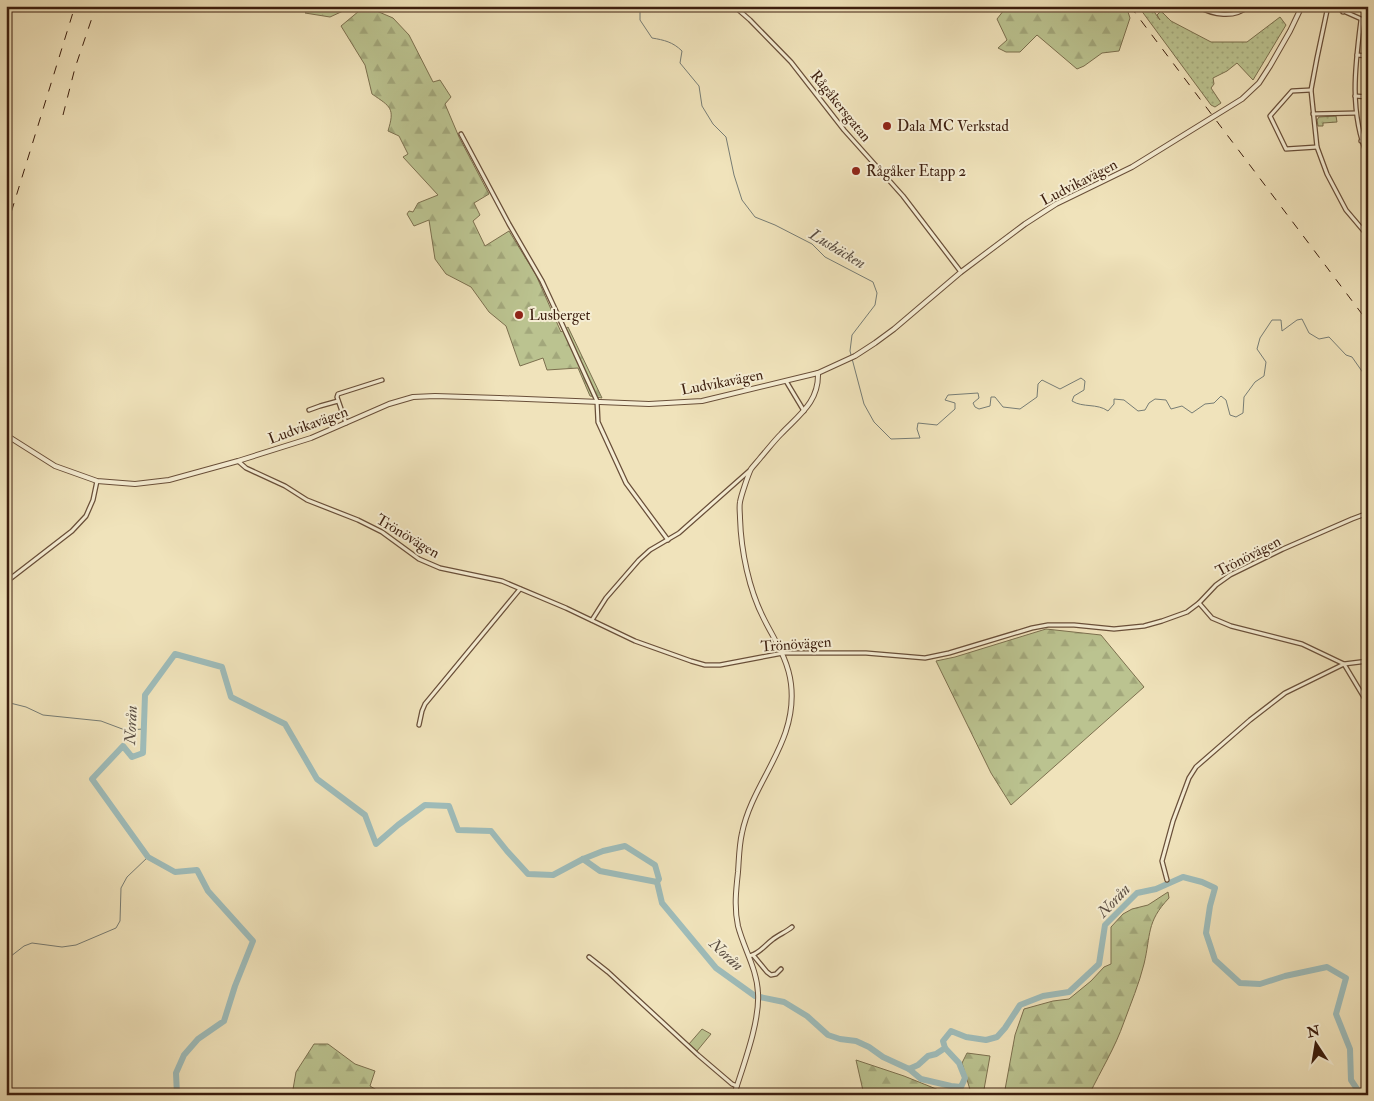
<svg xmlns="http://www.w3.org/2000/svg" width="1374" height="1101" font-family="'IM FELL Double Pica',serif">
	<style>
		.grass { fill: url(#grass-dots); stroke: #7c704f }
		.forest { fill: url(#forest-firs); stroke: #7c704f }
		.pitch { fill: #bbc390; stroke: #7c704f }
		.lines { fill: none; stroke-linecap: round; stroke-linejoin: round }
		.stream { stroke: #777d75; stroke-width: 1 }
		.river { stroke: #9ebcba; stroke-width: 6 }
		.minor-casing { stroke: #694f39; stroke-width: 5.5 }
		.tertiary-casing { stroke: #694f39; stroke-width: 6 }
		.minor { stroke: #f5edd3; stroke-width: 3 }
		.tertiary { stroke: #f5edd3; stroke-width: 4 }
		.rail { stroke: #3c1e0e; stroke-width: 1; stroke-dasharray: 9 9; stroke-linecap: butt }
		.poi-dot { fill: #8f2418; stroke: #f5edd3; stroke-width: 2 }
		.labels { text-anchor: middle; stroke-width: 4; stroke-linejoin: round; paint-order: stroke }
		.street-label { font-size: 15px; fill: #3c1e0e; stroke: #f5edd3 }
		.poi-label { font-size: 15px; fill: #3c1e0e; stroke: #f5edd3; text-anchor: start }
		.water-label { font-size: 16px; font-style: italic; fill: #594d42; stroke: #f5edd3 }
	</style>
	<defs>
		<pattern id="grass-dots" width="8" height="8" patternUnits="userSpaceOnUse" patternTransform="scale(1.25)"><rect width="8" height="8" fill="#bbc390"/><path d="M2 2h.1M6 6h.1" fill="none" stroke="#a2a77b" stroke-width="1.8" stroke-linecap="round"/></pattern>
		<pattern id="forest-firs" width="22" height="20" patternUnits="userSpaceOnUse" patternTransform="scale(1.25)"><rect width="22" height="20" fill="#bbc390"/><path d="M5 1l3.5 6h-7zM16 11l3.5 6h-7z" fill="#a2a77b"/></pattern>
	</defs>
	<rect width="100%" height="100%" fill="#f0e3bb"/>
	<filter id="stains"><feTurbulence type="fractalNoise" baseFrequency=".004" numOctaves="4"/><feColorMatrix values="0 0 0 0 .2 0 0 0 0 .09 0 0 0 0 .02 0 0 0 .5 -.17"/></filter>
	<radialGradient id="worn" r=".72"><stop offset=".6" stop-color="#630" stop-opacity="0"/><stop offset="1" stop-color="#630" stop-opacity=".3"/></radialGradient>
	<g class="grass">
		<path d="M1138 6H1150L1160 20 1157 15 1161 11 1171 21 1211 42H1247L1280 17 1286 25 1253 80 1237 63 1227 71 1213 78 1214 84 1211 88 1221 103 1215 107 1211 105Z"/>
		<path d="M1336 116 1337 122 1323 123V126H1318L1317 120 1319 117Z"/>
	</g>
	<g class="forest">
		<path d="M313 6H354L330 17 305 13Z"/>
		<path d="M365 6 393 18 409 35 433 82 440 80 451 97 445 104 459 137 489 194 474 203 480 215 473 221 485 246 509 231 536 275 561 332 568 327 602 398 590 396 578 368 547 370 543 358 520 366 506 326 489 312 471 287 446 274 435 259 429 220 414 226 407 214 409 211 413 212 418 203 438 195 403 157 408 154 399 136 388 131C395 108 391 107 372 94L365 65 341 26Z"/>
		<path d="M1007 6H1126L1130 18 1119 51 1102 53 1084 66 1077 69 1037 35 1020 52H1006L998 48 1007 40 997 19Z"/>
		<path d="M1046 629 1101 635 1144 687 1011 805 991 773 936 661 955 657Z"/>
		<path d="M1168 892 1169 898C1146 922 1151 935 1144 964 1139 984 1131 1003 1124 1022 1115 1048 1101 1070 1089 1095H1004L1015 1035 1024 1009 1053 1001 1069 999 1091 981 1104 967 1111 964V927L1123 914 1132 909 1148 905Z"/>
		<path d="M314 1044H328L355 1064 375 1071 370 1086 385 1095H292L296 1072Z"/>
		<path d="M967 1053 990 1056 983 1095H964L971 1093 962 1063Z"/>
		<path d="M856 1060 904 1076 951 1095H864Z"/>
	</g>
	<path class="pitch" d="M702 1029 711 1034 697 1051 689 1044Z"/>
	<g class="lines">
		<g class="stream">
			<path d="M640 6V20L652 38C664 40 673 42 682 51L680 63 699 86 702 106 713 124 726 137 734 175 742 200 755 217 775 225 812 244 825 257 873 282 877 293 875 305 852 335 850 351 864 404 874 422 891 439 920 438 917 429 918 423 937 425 955 409V403L945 400 948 395 978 393 979 398 973 403 975 407 979 409 990 406 991 397H995L1003 407 1020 409 1037 397 1038 384 1042 380 1060 389 1081 378 1085 381 1084 390 1074 396 1072 401C1083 408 1097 403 1108 411L1114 404V399L1124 400 1138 411 1145 410 1149 403 1155 399 1166 400 1171 409 1182 406 1192 413 1205 404 1214 403 1221 396 1226 400 1230 415 1236 417 1243 413 1244 397 1255 382 1264 376 1266 362 1257 349 1260 338 1272 320H1281L1282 331 1297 320 1302 319 1309 333 1319 339 1329 337 1346 355 1352 357 1366 377 1363 387 1368 394"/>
			<path d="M6 702 26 707 43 715 101 721 125 730 144 729"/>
			<path d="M6 951 12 954"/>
			<path d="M6 960 24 946 32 943 62 947 76 945 116 928 120 921 121 888 127 877 148 857"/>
		</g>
		<g class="river">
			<path d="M583 859 600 871 657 882"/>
			<path d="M909 1069 921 1079 951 1086 961 1087 965 1078 959 1063 945 1048"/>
			<path d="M177 1095 176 1073 184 1055 198 1039 224 1021 235 986 253 941 208 891 197 870 175 872 148 857 92 779 123 746 132 757 143 753 145 695 175 654 222 667 231 697 285 724 317 779 365 815 376 844 398 825 425 805 449 806 458 830 491 831 507 851 528 874 553 875 583 859 603 851 625 846 655 865 659 879 657 882 662 903 716 968 755 996 784 1002 807 1016 828 1035 840 1039 856 1041 869 1047 883 1057 909 1069 918 1065 928 1056 936 1054 945 1048 943 1041 951 1031 966 1037 986 1040 997 1037 1005 1028 1020 1005 1043 996 1069 992 1099 964 1105 925 1137 893 1156 889 1183 877 1202 882 1215 888 1210 906 1206 933 1215 960 1240 983 1260 984 1285 976 1327 967 1346 978 1336 1014 1350 1049 1351 1080 1361 1095"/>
		</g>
		<g class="minor-casing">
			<g id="minor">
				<path d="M734 6 750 20 791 62 844 130 903 196 961 272"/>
				<path d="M1197 6C1213 15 1234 19 1249 6"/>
				<path d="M1328 6 1317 58 1311 90 1317 147 1327 174 1346 210 1368 236"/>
				<path d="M1332 6 1368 22"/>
				<path d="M1343 12 1345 6"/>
				<path d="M1361 20C1355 66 1349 113 1368 157"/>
				<path d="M1357 55 1368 56"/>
				<path d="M1311 90 1292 91 1270 116 1286 149 1317 147"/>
				<path d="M1355 96 1368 97"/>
				<path d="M1313 114 1356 113"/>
				<path d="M461 134 509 224 542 281 562 324 597 401 598 422 626 483 668 540"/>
				<path d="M1361 141H1368"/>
				<path d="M786 381 804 411"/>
				<path d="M309 410 320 406 338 401"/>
				<path d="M346 423 337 397 338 394 382 380"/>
				<path d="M238 461 246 468 285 486 307 500 358 520 382 532 419 559 440 568 502 581 566 608 635 641 691 661 705 665H720L783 653H866L925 658 949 653 1032 628 1048 625H1074L1114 629 1144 626 1162 621 1187 612 1199 603 1216 585 1230 575 1283 549 1352 519 1368 513"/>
				<path d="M6 582 72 531 86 516 93 500 97 481"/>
				<path d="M1199 603 1212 618 1231 626 1302 644 1344 664 1368 661"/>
				<path d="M592 620 606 598 639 560 650 550 679 533 749 471"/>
				<path d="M419 725 422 711 425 704 520 589"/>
				<path d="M1167 880 1162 861 1173 821 1189 778 1196 767 1250 720 1285 693 1344 664 1368 704"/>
				<path d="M753 955 767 972 771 975 776 974 781 969"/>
				<path d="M749 956C759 954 764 946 772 940 778 935 786 932 792 927"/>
				<path d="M589 957 608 972 698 1055 732 1084 737 1086"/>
				<path d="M6 1094 7 1095"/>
			</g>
		</g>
		<g class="tertiary-casing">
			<g id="tertiary">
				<path d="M6 435 55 466 97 481 135 484 169 480 238 461 311 438 389 404 413 397 435 396 499 398 649 404 702 401 818 373 855 356 875 343 894 329 961 272 1025 224 1056 204 1132 167 1242 99 1259 83 1270 66 1290 31 1302 6"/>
				<path d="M734 1095C743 1066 760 1022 758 993 757 969 744 949 738 926 734 908 736 890 738 872 739 859 739 846 742 833 753 780 798 743 791 684 788 659 775 641 764 619 749 590 741 551 740 518 740 513 739 507 740 502 741 496 748 475 751 469 754 465 758 461 761 457 768 449 774 441 781 434 799 415 819 402 818 373"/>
			</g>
		</g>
		<use href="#minor" class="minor"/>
		<use href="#tertiary" class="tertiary"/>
		<g class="rail">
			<path d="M1130 6 1368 322"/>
			<path d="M63 115 75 68 96 6"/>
			<path d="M6 229 75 6"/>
		</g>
	</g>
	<g class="poi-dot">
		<circle cx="887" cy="126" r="5"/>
		<circle cx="856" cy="171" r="5"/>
		<circle cx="519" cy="315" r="5"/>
	</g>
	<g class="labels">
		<g class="street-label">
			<text transform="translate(841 106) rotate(51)" y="5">Rågåkersgatan</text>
			<text transform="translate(1079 182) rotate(-27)" y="5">Ludvikavägen</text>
			<text transform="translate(722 382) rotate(-11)" y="5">Ludvikavägen</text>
			<text transform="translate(308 425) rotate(-20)" y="5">Ludvikavägen</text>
			<text transform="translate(408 536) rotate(31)" y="5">Trönövägen</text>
			<text transform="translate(1248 556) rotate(-27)" y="5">Trönövägen</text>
			<text transform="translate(796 644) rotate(-4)" y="5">Trönövägen</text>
		</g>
		<g class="poi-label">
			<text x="897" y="131">Dala MC Verkstad</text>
			<text x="866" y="176">Rågåker Etapp 2</text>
			<text x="529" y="320">Lusberget</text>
		</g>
		<g class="water-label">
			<text transform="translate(838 248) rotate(31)" y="6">Lusbäcken</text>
			<text transform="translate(130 725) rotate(-87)" y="6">Norån</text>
			<text transform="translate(1113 900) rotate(-46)" y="6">Norån</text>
			<text transform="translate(727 954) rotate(43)" y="6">Norån</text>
		</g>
	</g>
	<rect width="1374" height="1101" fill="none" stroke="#f0e3bb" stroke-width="25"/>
	<rect x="8" y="8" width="1359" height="1086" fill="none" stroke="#3c1e0e" stroke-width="2.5"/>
	<rect x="12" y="12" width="1349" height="1076" fill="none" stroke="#3c1e0e"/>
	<g transform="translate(1316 1044) rotate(348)" stroke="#f5edd3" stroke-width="4" paint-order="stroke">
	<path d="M0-4L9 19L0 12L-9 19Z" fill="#3c1e0e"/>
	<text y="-8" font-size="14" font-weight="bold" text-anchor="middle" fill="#3c1e0e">N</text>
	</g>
	<rect width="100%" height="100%" filter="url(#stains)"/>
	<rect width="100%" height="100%" fill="url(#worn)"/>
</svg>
